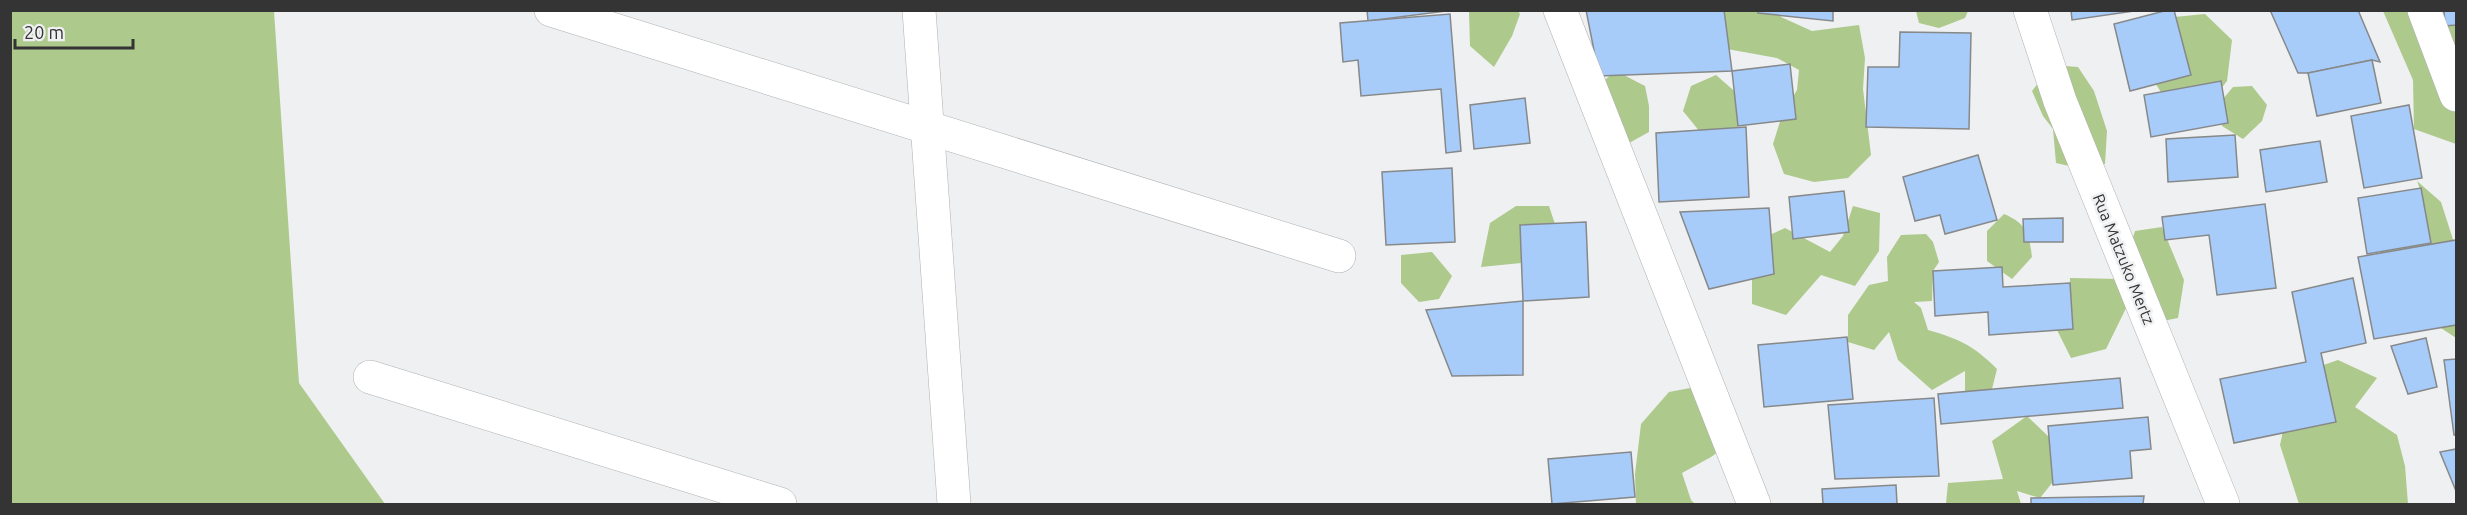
<svg xmlns="http://www.w3.org/2000/svg" width="2467" height="515" font-family="Ubuntu,sans-serif">
	<style>
		.green { fill: #adc98c }
		.building { fill: #a7ccf9; stroke: #878889; stroke-width: 1.5 }
		.lines { fill: none; stroke-linecap: round; stroke-linejoin: round }
		.minor-casing { stroke: #afb0b2; stroke-width: 34 }
		.minor { stroke: #fff; stroke-width: 33 }
		.labels { text-anchor: middle; stroke-width: 5; stroke-linejoin: round; paint-order: stroke }
		.street-label { font-size: 16px; fill: #343435; stroke: #eff0f1 }
	</style>
	<rect width="100%" height="100%" fill="#eff0f1"/>
	<g class="green">
		<path d="M10 11H274L299 383 385 504H11Z"/>
		<path d="M1469 11H1518L1520 14 1512 36 1494 67 1470 46Z"/>
		<path d="M1713 11H1777L1781 17 1812 31 1859 25 1865 58 1863 89 1871 155 1848 178 1814 182 1784 174 1773 144 1782 115 1797 90 1799 70 1777 58 1716 47Z"/>
		<path d="M1916 11V10L1968 11 1965 18 1939 28 1919 23Z"/>
		<path d="M2383 11H2456V144L2414 129 2413 80Z"/>
		<path d="M2205 14 2232 40 2227 81 2206 108 2170 106 2146 69 2164 18Z"/>
		<path d="M2052 65 2078 67 2094 91 2107 131 2105 164 2087 170 2056 163 2053 129 2043 116 2032 91Z"/>
		<path d="M1616 71 1645 86 1649 106V132L1629 143 1597 86Z"/>
		<path d="M1716 75 1740 96 1738 126 1724 142 1709 143 1683 111 1691 86Z"/>
		<path d="M2252 86 2267 105 2262 121 2243 139 2222 126 2223 99 2233 87Z"/>
		<path d="M2417 181 2441 202 2456 249V338L2441 328 2454 304 2379 260 2384 228 2422 194Z"/>
		<path d="M1516 206H1549L1557 230 1543 240 1521 263 1481 267 1490 223Z"/>
		<path d="M1853 206 1880 213 1879 251 1855 286 1821 275 1786 315 1752 304V269L1763 238 1785 228 1830 252 1843 236Z"/>
		<path d="M2004 214C2027 224 2029 234 2032 257L2012 279 1987 261V231Z"/>
		<path d="M2162 227 2184 280 2178 318 2147 324 2130 300 2106 349 2071 358 2052 320 2070 283V278L2120 279 2135 231Z"/>
		<path d="M1926 234 1933 242 1939 262 1933 271 1932 301 1914 302 1921 308 1928 330C1960 339 1974 346 1997 369L1992 389 1965 393V371L1932 390 1898 360 1889 332 1874 350 1848 342V315L1869 285 1888 281 1887 257 1901 235Z"/>
		<path d="M1432 252 1452 276 1439 299 1419 302 1401 283V255Z"/>
		<path d="M2338 360 2377 378 2355 407 2397 435 2405 466 2408 504H2299L2280 445 2295 375Z"/>
		<path d="M1706 385 1743 434 1711 457 1682 473 1691 500 1695 504H1636L1635 474 1641 424 1669 392Z"/>
		<path d="M2027 416 2049 437 2060 473 2040 498 2017 491 2021 504H1946L1948 483 2003 479 1992 441Z"/>
	</g>
	<g class="building">
		<path d="M1367 10H1454L1368 21Z"/>
		<path d="M1586 10H1724L1732 71 1599 76Z"/>
		<path d="M1758 10H1833V21L1758 13Z"/>
		<path d="M2071 10H2141L2072 20Z"/>
		<path d="M2168 10H2174L2191 75 2130 91 2114 24Z"/>
		<path d="M2270 10H2358L2380 62 2372 60 2308 73H2298Z"/>
		<path d="M2444 10H2456V25L2445 26Z"/>
		<path d="M1450 14 1461 151 1446 153 1441 89 1361 96 1358 60 1343 62 1340 23Z"/>
		<path d="M1900 32 1971 33 1969 129 1866 127 1868 67H1899Z"/>
		<path d="M2372 60 2381 103 2317 116 2308 73Z"/>
		<path d="M1790 64 1796 119 1738 126 1732 71Z"/>
		<path d="M2221 81 2228 123 2151 137 2144 95Z"/>
		<path d="M1525 98 1530 143 1474 149 1470 105Z"/>
		<path d="M2409 105 2422 178 2364 188 2351 116Z"/>
		<path d="M1746 127 1749 197 1659 202 1656 133Z"/>
		<path d="M2235 135 2238 177 2168 182 2166 139Z"/>
		<path d="M2320 141 2327 182 2266 192 2260 150Z"/>
		<path d="M1978 155 1997 220 1945 234 1940 215 1915 221 1903 177Z"/>
		<path d="M1452 168 1455 242 1386 245 1382 172Z"/>
		<path d="M2421 188 2431 243 2367 254 2358 198Z"/>
		<path d="M1844 191 1849 232 1793 239 1789 197Z"/>
		<path d="M2265 204 2276 288 2217 295 2209 235 2165 240 2162 217Z"/>
		<path d="M1769 208 1774 274 1709 289 1680 212Z"/>
		<path d="M2063 218V242H2024L2023 219Z"/>
		<path d="M1586 222 1589 297 1523 301 1520 225Z"/>
		<path d="M2456 240V325L2374 339 2358 257Z"/>
		<path d="M2002 267 2003 287 2070 283 2073 329 1989 335 1988 312 1935 316 1933 271Z"/>
		<path d="M2353 278 2366 343 2321 353 2336 422 2234 443 2220 379 2306 362 2292 292Z"/>
		<path d="M1523 301V375L1452 376 1426 310Z"/>
		<path d="M1847 337 1853 399 1764 407 1758 345Z"/>
		<path d="M2426 338 2437 387 2408 394 2391 346Z"/>
		<path d="M2456 359V435H2454L2444 360Z"/>
		<path d="M2120 378 2123 408 1941 424 1938 394Z"/>
		<path d="M1934 398 1939 476 1835 479 1828 405Z"/>
		<path d="M2148 417 2151 449 2130 451 2132 478 2053 485 2048 426Z"/>
		<path d="M2456 449V491L2440 452Z"/>
		<path d="M1631 452 1635 497 1552 504 1548 459Z"/>
		<path d="M1896 485 1897 504H1823L1822 489Z"/>
		<path d="M2144 496 2143 504H2031V498Z"/>
	</g>
	<g class="lines">
		<g class="minor-casing">
			<g id="minor">
				<path d="M551 10 1339 256"/>
				<path d="M919 10 954 504"/>
				<path d="M1560 10 1754 504"/>
				<path d="M2030 10 2060 101 2223 504"/>
				<path d="M2424 10 2456 95"/>
				<path d="M370 377 780 504"/>
			</g>
		</g>
		<use href="#minor" class="minor"/>
	</g>
	<g class="labels">
		<g class="street-label">
			<text transform="translate(2124 259) rotate(68)" y="6">Rua Matzuko Mertz</text>
		</g>
	</g>
	<rect width="2467" height="515" fill="none" stroke="#343435" stroke-width="24"/>
	<path d="M15 39v9h118v-9" fill="none" stroke="#343435" stroke-width="3"/>
	<text x="24" y="39" font-size="18" fill="#343435" stroke="#eff0f1" stroke-width="4.5" paint-order="stroke">20 m</text>
</svg>
